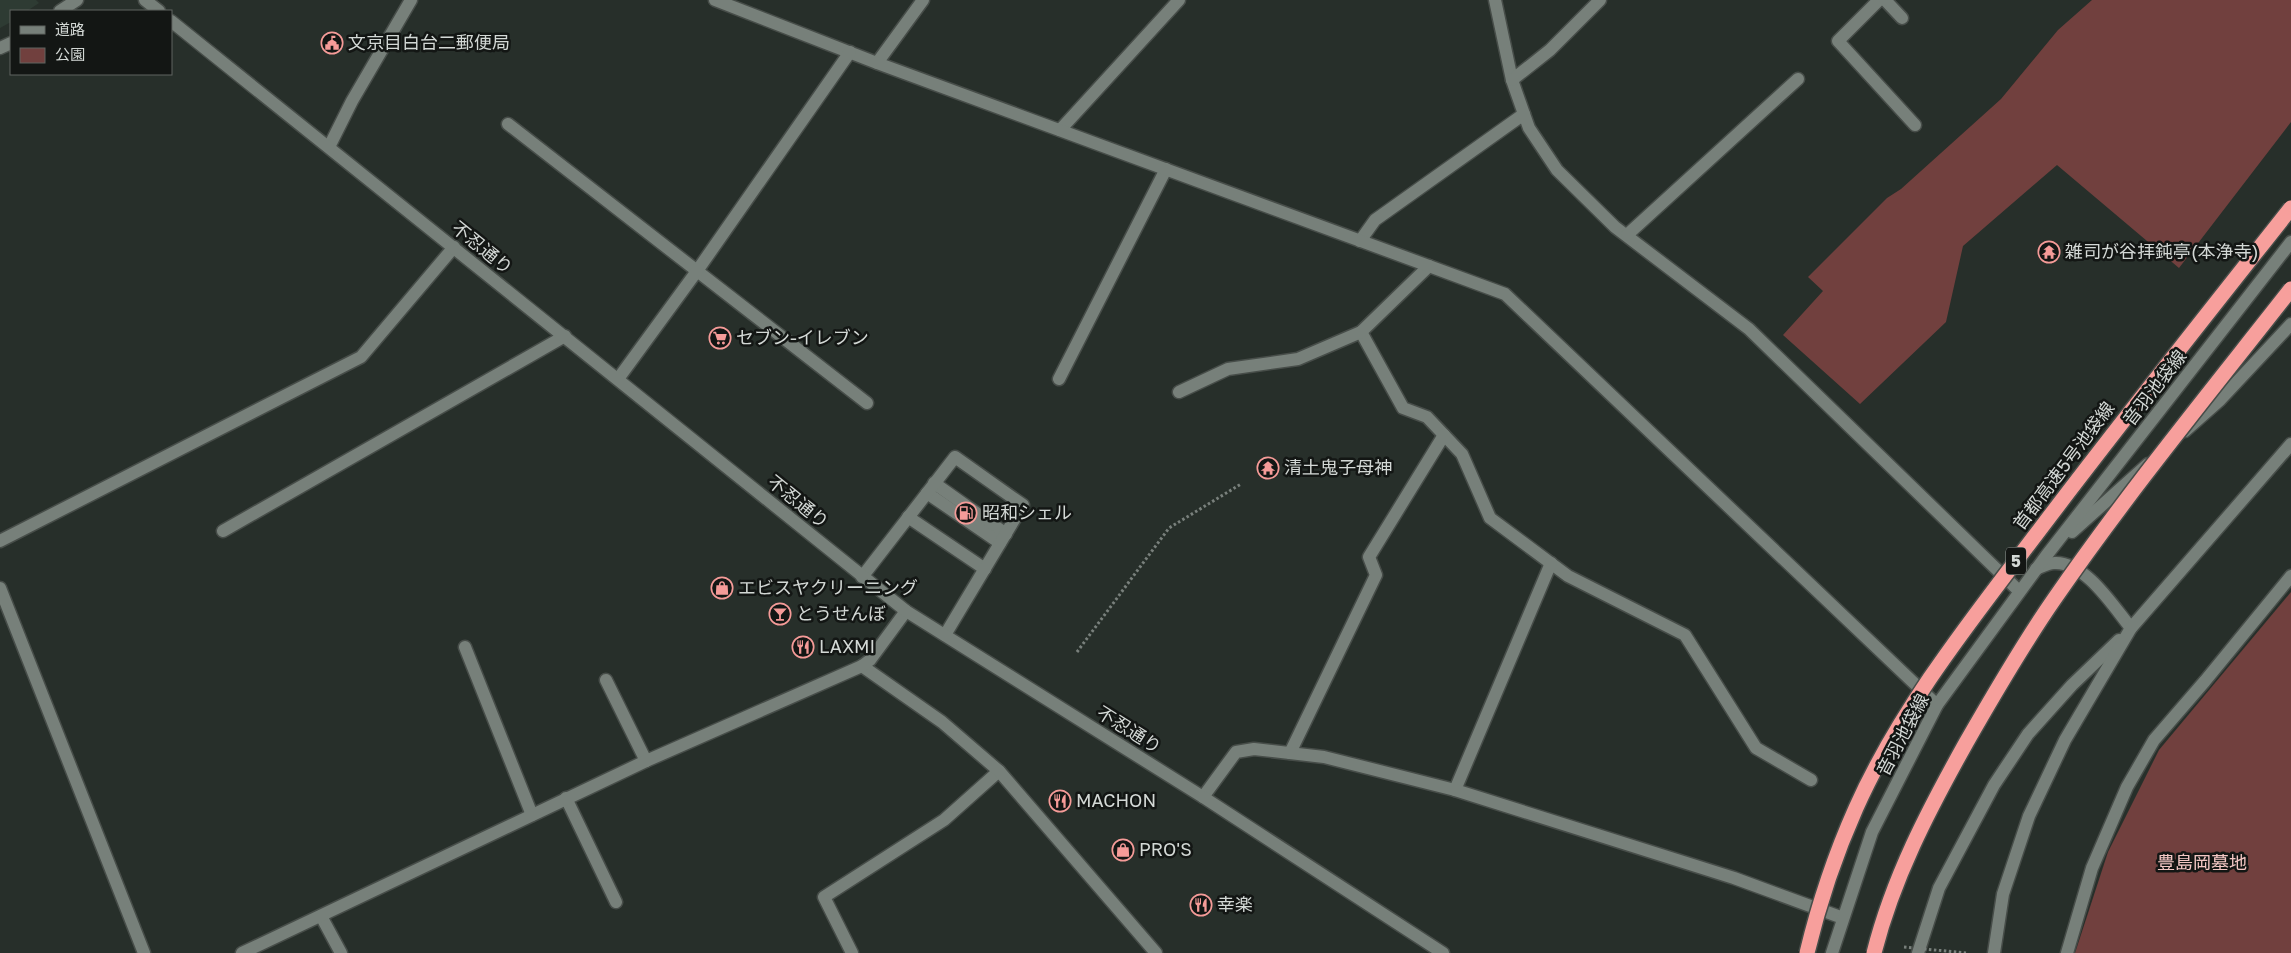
<svg xmlns="http://www.w3.org/2000/svg" width="2291" height="953" font-family="'Golos Text','Noto Sans JP',sans-serif">
	<style>
		.built { fill: #2e3b33 }
		.green { fill: #71403e }
		.lines { fill: none; stroke-linecap: round; stroke-linejoin: round }
		.service-casing { stroke: #474d49; stroke-width: 15 }
		.minor-casing { stroke: #474d49; stroke-width: 15 }
		.secondary-casing { stroke: #474d49; stroke-width: 15 }
		.path { stroke: #79807c; stroke-width: 3; stroke-dasharray: 2.5 2.5; stroke-linecap: butt }
		.service { stroke: #77807a; stroke-width: 12 }
		.minor { stroke: #77807a; stroke-width: 12 }
		.secondary { stroke: #77807a; stroke-width: 12 }
		.motorway-bridge-casing { stroke: #474d49; stroke-width: 18; stroke-linecap: butt }
		.path-bridge { stroke: #79807c; stroke-width: 3; stroke-dasharray: 2.5 2.5; stroke-linecap: butt }
		.motorway-bridge { stroke: #f79f9c; stroke-width: 15 }
		.labels { text-anchor: middle; stroke-width: 5; stroke-linejoin: round; paint-order: stroke }
		.shield { fill: #131614; stroke: #999e9b; stroke-width: 1 }
		.shield-label { font-size: 16px; font-weight: bold; fill: #d3d8d5 }
		.poi-label { font-size: 18px; fill: #d3d8d5; stroke: #131614; text-anchor: start }
		.street-label { font-size: 18px; fill: #d3d8d5; stroke: #131614 }
		.park-label { font-size: 18px; fill: #f3c7c4; stroke: #131614 }
	</style>
	<rect width="100%" height="100%" fill="#272f2a"/>
	<path class="built" d="M0 0H36L39 3 27 11H11V22L0 28Z"/>
	<g class="green">
		<path d="M2092 0H2291V122L2179 268 2057 165 1963 246 1946 322 1860 404 1783 335 1823 291 1808 277 1887 198 1901 189 2001 99 2058 30Z"/>
		<path d="M2291 592V953H2075L2108 852 2159 750Z"/>
	</g>
	<g class="lines">
		<g class="service-casing">
			<g id="service">
				<path d="M1879 0 1838 41 1915 125"/>
				<path d="M877 63 923 0"/>
				<path d="M508 124 867 403"/>
				<path d="M1060 130 1179 0"/>
				<path d="M1360 241 1375 220 1524 114"/>
				<path d="M1361 332 1403 408 1427 417 1462 454 1490 518 1568 576 1685 635 1756 748 1811 780"/>
				<path d="M1059 379 1166 169"/>
				<path d="M1179 392 1228 369 1298 359 1361 332 1429 266"/>
				<path d="M934 483 1006 534"/>
				<path d="M927 493 1000 543"/>
				<path d="M908 517 985 569"/>
				<path d="M223 531 565 336"/>
				<path d="M0 541 361 357 454 247"/>
				<path d="M862 577 955 457 1023 505 945 635"/>
				<path d="M0 588 144 953"/>
				<path d="M465 647 532 815"/>
				<path d="M606 680 646 761"/>
				<path d="M1290 753 1376 575 1369 557 1444 435"/>
				<path d="M1455 790 1551 563"/>
				<path d="M566 798 616 902"/>
				<path d="M321 916 341 953"/>
				<path d="M852 953 824 897 944 820 999 771"/>
			</g>
		</g>
		<g class="minor-casing">
			<g id="minor">
				<path d="M715 0 877 63 1505 294 1937 705"/>
				<path d="M1495 0 1512 80 1524 114 1529 128 1557 170 1615 227 1749 329 2019 591"/>
				<path d="M1885 0 1902 18"/>
				<path d="M60 11 77 0"/>
				<path d="M0 48 11 43"/>
				<path d="M1512 80 1550 50 1600 0"/>
				<path d="M329 147 352 101 411 0"/>
				<path d="M1627 235 1798 79"/>
				<path d="M618 379 697 271 850 52"/>
				<path d="M2036 569C2041 567 2048 563 2054 563 2085 561 2113 606 2131 628"/>
				<path d="M862 666 942 722 999 771 1156 953"/>
				<path d="M1203 797 1236 752 1254 749 1324 757 1455 790 1734 878 1843 918"/>
				<path d="M242 953 646 761 862 666 870 660 906 611"/>
				<path d="M2067 953 2092 868 2127 787 2154 740 2205 681 2291 576"/>
			</g>
		</g>
		<g class="secondary-casing">
			<g id="secondary">
				<path d="M145 0 159 11"/>
				<path d="M171 21 906 611 1203 797 1443 953"/>
				<path d="M2185 431 2220 400 2291 324"/>
				<path d="M2072 532 2148 464"/>
				<path d="M1832 953 1872 832 1937 705 2046 556 2291 242"/>
				<path d="M1918 953 1939 888 1994 785 2028 734 2072 685 2119 640"/>
				<path d="M1994 953 2003 894 2029 816 2065 740 2131 628 2291 444"/>
			</g>
		</g>
		<path class="path" d="M1077 652 1169 528 1241 484"/>
		<use href="#service" class="service"/>
		<use href="#minor" class="minor"/>
		<use href="#secondary" class="secondary"/>
		<g class="motorway-bridge-casing">
			<g id="motorway-bridge">
				<path d="M1807 953C1819 903 1835 855 1856 808 1902 705 1976 614 2044 524 2125 417 2208 313 2291 208"/>
				<path d="M1874 953C1893 878 1928 811 1966 743 1994 694 2023 644 2055 598 2129 491 2211 391 2291 289"/>
			</g>
		</g>
		<path class="path-bridge" d="M1904 947 1966 953"/>
		<use href="#motorway-bridge" class="motorway-bridge"/>
	</g>
	<defs>
		<g id="civic-ring" transform="scale(1.125)"><circle r="9.5" fill="#131614" stroke="#f59b98" stroke-width="1.5"/><path d="M-.6-6.5H3V-4.5H.6V-3L4-1V1h2V6H-6V1h2V-1L-.6-3ZM-1.2 2.5V6h2.4V2.5Z" fill="#f59b98"/></g>
		<g id="temple-ring" transform="scale(1.125)"><circle r="9.5" fill="#131614" stroke="#f59b98" stroke-width="1.5"/><path d="M0-6L5-2H3V0L6.5 2.5H4V6H1.5V3h-3V6H-4V2.5H-6.5L-3 0V-2H-5Z" fill="#f59b98"/></g>
		<g id="supermarket-ring" transform="scale(1.125)"><circle r="9.5" fill="#131614" stroke="#f59b98" stroke-width="1.5"/><path d="M-6-5.5h2.5l.6 2H6L4.5 2H-2.5L-4.4-4H-6ZM-1.5 3.2a1.3 1.3 0 1 0 .1 0ZM3 3.2a1.3 1.3 0 1 0 .1 0Z" fill="#f59b98"/></g>
		<g id="fuel-ring" transform="scale(1.125)"><circle r="9.5" fill="#131614" stroke="#f59b98" stroke-width="1.5"/><path d="M-5.5-6h7V0h2V4h1.3V-2.5L3-4.5l.8-.8L6-3V5H2.5V1h-1V6h-7ZM-4.2-4.7v3.2H.2V-4.7Z" fill="#f59b98"/></g>
		<g id="shop-ring" transform="scale(1.125)"><circle r="9.5" fill="#131614" stroke="#f59b98" stroke-width="1.5"/><path d="M-5-2.5h2.3a2.7 3.5 0 0 1 5.4 0H5L5.5 6h-11ZM-1.5-2.5h3a1.5 2.3 0 0 0-3 0Z" fill="#f59b98"/></g>
		<g id="bar-ring" transform="scale(1.125)"><circle r="9.5" fill="#131614" stroke="#f59b98" stroke-width="1.5"/><path d="M-6-5H6L.8 .8V4.5H3.5V6h-7V4.5H-.8V.8Z" fill="#f59b98"/></g>
		<g id="restaurant-ring" transform="scale(1.125)"><circle r="9.5" fill="#131614" stroke="#f59b98" stroke-width="1.5"/><path d="M-5-6h1v4h1v-4h1v4h1v-4h1v5L-1.5 .5V6h-2V.5L-5-1ZM5-6V6H3V1.5H1.5Q1.5-4 5-6Z" fill="#f59b98"/></g>
	</defs>
	<g fill-rule="evenodd">
		<use href="#civic-ring" x="332" y="43"/>
		<use href="#temple-ring" x="2049" y="252"/>
		<use href="#supermarket-ring" x="720" y="338"/>
		<use href="#temple-ring" x="1268" y="468"/>
		<use href="#fuel-ring" x="966" y="513"/>
		<use href="#shop-ring" x="722" y="588"/>
		<use href="#bar-ring" x="780" y="614"/>
		<use href="#restaurant-ring" x="803" y="647"/>
		<use href="#restaurant-ring" x="1060" y="801"/>
		<use href="#shop-ring" x="1123" y="850"/>
		<use href="#restaurant-ring" x="1201" y="905"/>
	</g>
	<g class="labels">
		<rect class="shield" x="2006" y="547.5" width="20" height="27" rx="4"/>
		<g class="shield-label">
			<text x="2016" y="567">5</text>
		</g>
		<g class="poi-label">
			<text x="348" y="49">文京目白台二郵便局</text>
			<text x="2065" y="258">雑司が谷拝鈍亭(本浄寺)</text>
			<text x="736" y="344">セブン-イレブン</text>
			<text x="1284" y="474">清土鬼子母神</text>
			<text x="982" y="519">昭和シェル</text>
			<text x="738" y="594">エビスヤクリーニング</text>
			<text x="796" y="620">とうせんぼ</text>
			<text x="819" y="653">LAXMI</text>
			<text x="1076" y="807">MACHON</text>
			<text x="1139" y="856">PRO'S</text>
			<text x="1217" y="911">幸楽</text>
		</g>
		<g class="street-label">
			<text transform="translate(482 248) rotate(39)" y="6">不忍通り</text>
			<text transform="translate(2155 388) rotate(-52)" y="6">音羽池袋線</text>
			<text transform="translate(2064 466) rotate(-53)" y="6">首都高速5号池袋線</text>
			<text transform="translate(798 502) rotate(39)" y="6">不忍通り</text>
			<text transform="translate(1129 730) rotate(32)" y="6">不忍通り</text>
			<text transform="translate(1903 735) rotate(-62)" y="6">音羽池袋線</text>
		</g>
		<g class="park-label">
			<text x="2202" y="869">豊島岡墓地</text>
		</g>
	</g>
	<rect x="10" y="10" width="162" height="65" fill="#131614" stroke="#606461"/>
	<rect x="20" y="26" width="25" height="8" fill="#77807a" stroke="#606461"/>
	<text x="55" y="35" font-size="15" fill="#d3d8d5">道路</text>
	<rect x="20" y="48" width="25" height="15" fill="#71403e" stroke="#606461"/>
	<text x="55" y="60" font-size="15" fill="#d3d8d5">公園</text>
</svg>
